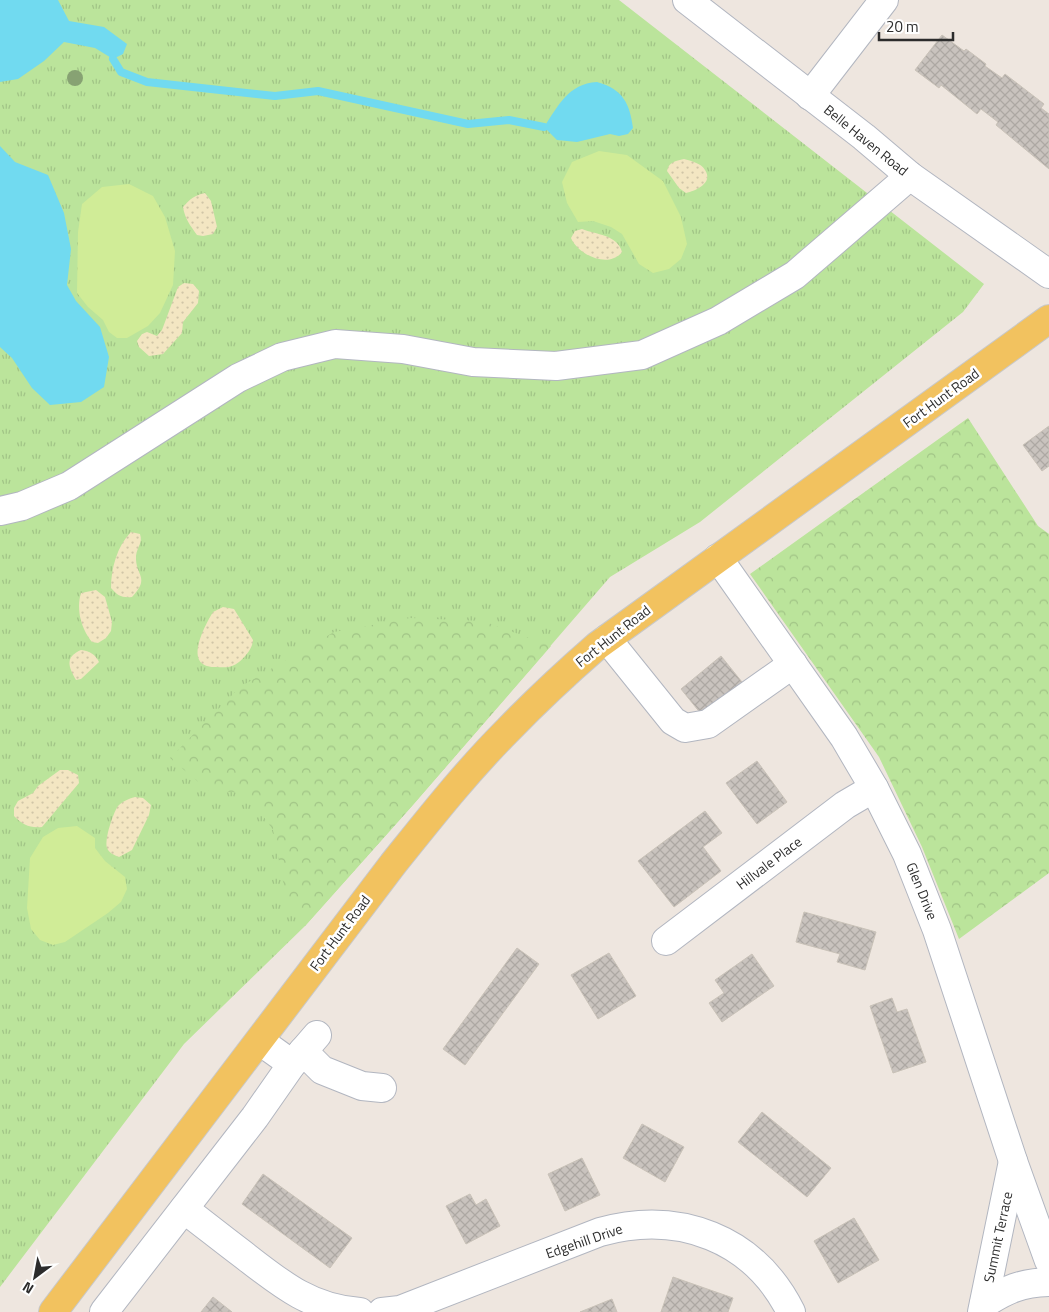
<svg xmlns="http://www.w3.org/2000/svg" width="1049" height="1312" font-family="'Titillium Web',sans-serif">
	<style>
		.grass { fill: url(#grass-tufts) }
		.forest { fill: url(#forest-crowns) }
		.sand { fill: url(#sand-dots) }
		.pitch { fill: #d0ec97 }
		.water { fill: #71daf0 }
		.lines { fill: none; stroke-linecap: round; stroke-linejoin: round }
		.stream { stroke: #71daf0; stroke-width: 8 }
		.building { fill: url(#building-cross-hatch); stroke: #c9c2b8 }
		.minor-casing { stroke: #b2b6c0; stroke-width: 30 }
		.major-casing { stroke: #c8c8c8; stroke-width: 30 }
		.minor { stroke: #fff; stroke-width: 28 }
		.major { stroke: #f2c25f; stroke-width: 28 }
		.tree { fill: #87a273 }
		.labels { text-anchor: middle; stroke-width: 5; stroke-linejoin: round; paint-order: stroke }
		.street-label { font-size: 14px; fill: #2c2c2c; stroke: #fff }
	</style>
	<defs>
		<pattern id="grass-tufts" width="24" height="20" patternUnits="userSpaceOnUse" patternTransform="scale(1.25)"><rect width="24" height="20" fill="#bbe49b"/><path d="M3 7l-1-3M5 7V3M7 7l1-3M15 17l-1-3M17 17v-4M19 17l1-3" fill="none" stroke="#a1c486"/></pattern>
		<pattern id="forest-crowns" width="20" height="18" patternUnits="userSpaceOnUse" patternTransform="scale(1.25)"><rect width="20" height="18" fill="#bbe49b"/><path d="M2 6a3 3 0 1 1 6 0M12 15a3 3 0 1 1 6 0" fill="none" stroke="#a1c486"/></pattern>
		<pattern id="sand-dots" width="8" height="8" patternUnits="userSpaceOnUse" patternTransform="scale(1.25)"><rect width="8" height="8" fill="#f3e6c2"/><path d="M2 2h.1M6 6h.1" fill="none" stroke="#d0c5a7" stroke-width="1.8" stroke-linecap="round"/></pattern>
		<pattern id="building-cross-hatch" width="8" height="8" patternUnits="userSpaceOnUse" patternTransform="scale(1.25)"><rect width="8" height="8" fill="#c9c3be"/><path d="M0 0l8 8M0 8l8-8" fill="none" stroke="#ada8a3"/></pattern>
	</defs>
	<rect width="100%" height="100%" fill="#eee6df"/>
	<path class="grass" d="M0 0H619L984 284 963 312 700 522 610 577 412 806 305 926 184 1044 0 1287Z"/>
	<g class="forest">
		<path d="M968 418 1038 526 1049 534V873L959 939 922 847 879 757 750 574Z"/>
		<path d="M410 618 483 621 551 646 412 806 305 926 285 892 273 830 247 793 209 791 170 758 240 687 334 632Z"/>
	</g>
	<g class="sand">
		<path d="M684 159C691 161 701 163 705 170 714 183 695 191 686 193L679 188 667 171C669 162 675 161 684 159Z"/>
		<path d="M205 193 211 201 217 227 213 234 203 236 197 235C190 225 185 219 183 207 190 199 195 195 205 193Z"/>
		<path d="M582 229C596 235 617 234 622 252 609 269 578 255 571 238L575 231Z"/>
		<path d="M184 283 193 284 199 291 198 303 183 322 182 333 163 354 149 356 139 347 137 341 142 334 147 332 157 336 162 330 178 287Z"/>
		<path d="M131 532 140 534C143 543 137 547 136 556 135 576 151 577 132 597 122 598 118 596 111 588 111 569 117 546 131 532Z"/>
		<path d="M96 590 105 597 112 622 111 631 106 638 98 643 92 642C81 629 76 609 81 593Z"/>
		<path d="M223 607 234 609 253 640C253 649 241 663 232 666 228 668 221 667 216 667 182 668 204 627 213 612Z"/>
		<path d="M81 650C90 651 95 654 99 662L81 679 76 680C68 666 65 657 81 650Z"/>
		<path d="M60 770H68L78 775 79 783 42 827C29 828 23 825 14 816V808L18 801 33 793 38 786Z"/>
		<path d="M135 797 143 798 151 805 149 815 132 850 119 857C114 855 109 853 107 848 104 840 113 813 118 806 123 801 128 799 135 797Z"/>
	</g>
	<g class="pitch">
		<path d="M599 151 627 155 663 181 681 217 687 244 681 259 669 269 653 273 639 264 622 234 611 227 593 221 578 222 567 203 562 182 572 162Z"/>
		<path d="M129 184 153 196 165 217 175 251 173 285 160 313 148 326 127 338H117L109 332 103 320 88 307 77 293 78 232 82 204 102 187Z"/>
		<path d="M77 826 95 838V848L105 861 125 877 127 889 121 902 108 913 65 942 53 945 40 940 31 929 27 908 30 858 43 837 58 828Z"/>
	</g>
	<g class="water">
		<path d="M0 0H58L69 21 104 27 127 44 123 54 113 59 95 48 64 42 44 61 18 79 0 82Z"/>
		<path d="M597 82C623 89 630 104 633 128L628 134 619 136 610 134 577 142 557 140 544 127C559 105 568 84 597 82Z"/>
		<path d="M0 146 15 162 48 175 64 213 71 249 67 285 76 301 100 327 109 357 104 387 81 402 50 405 32 388 12 358 0 347Z"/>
	</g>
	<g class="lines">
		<path class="stream" d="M113 59 121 72 147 82 275 96 318 91 468 124 509 120 544 127"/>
	</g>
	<g class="building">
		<path d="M942 35 964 51 966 49 986 64 985 66 1002 78 1005 74 1044 104 1041 108 1049 114V169L996 125 998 122 981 109 977 114 941 85 939 88 915 70Z"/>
		<path d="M1049 426V466L1042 471 1023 445Z"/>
		<path d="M721 656 746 687 706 720 681 689Z"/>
		<path d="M757 761 787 802 757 824 726 783Z"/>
		<path d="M705 811 722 833 703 847 721 871 674 907 638 861Z"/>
		<path d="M804 912 876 932 865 970 837 962 840 954 796 942Z"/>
		<path d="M517 948 539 964 465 1065 443 1049Z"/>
		<path d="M609 953 636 996 598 1019 571 975Z"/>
		<path d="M752 954 774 986 722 1022 709 1003 724 993 715 980Z"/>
		<path d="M892 998 897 1012 907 1009 926 1062 893 1073 870 1006Z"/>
		<path d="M762 1112 831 1168 807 1197 738 1142Z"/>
		<path d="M642 1124 684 1147 665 1182 623 1158Z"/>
		<path d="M582 1158 600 1195 565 1211 548 1174Z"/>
		<path d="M263 1174 352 1238 330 1268 242 1204Z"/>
		<path d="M470 1194 476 1205 486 1199 500 1226 466 1244 446 1206Z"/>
		<path d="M854 1218 879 1260 838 1283 814 1241Z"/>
		<path d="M673 1277 733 1298 728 1312H661Z"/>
		<path d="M213 1297 232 1312H201Z"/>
		<path d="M612 1299 617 1312H580Z"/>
	</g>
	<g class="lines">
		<g class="minor-casing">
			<g id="minor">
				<path d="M687 0 864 137 910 176 1049 274"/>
				<path d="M810 96 884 0"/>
				<path d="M0 511 22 506 69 486 238 378 282 357 335 344 403 349 473 362 556 366 642 355 718 321 795 275 910 176"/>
				<path d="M718 558 844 737 874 788 907 854 937 930 1013 1161 1049 1261"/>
				<path d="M607 639 673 721 685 728 708 724 793 664"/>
				<path d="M666 941 845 805 874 788"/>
				<path d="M260 1041 292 1064"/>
				<path d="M303 1051 322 1070 362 1086 382 1088"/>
				<path d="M184 1209C205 1225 225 1241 245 1256 282 1285 312 1309 360 1312"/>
				<path d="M984 1304C1007 1289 1021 1283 1049 1282"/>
				<path d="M104 1312 255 1117 292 1064 317 1035"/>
				<path d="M382 1312 400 1310 600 1232C679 1210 754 1238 791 1312"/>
				<path d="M982 1312 1013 1161"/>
			</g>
		</g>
		<g class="major-casing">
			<path id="major" d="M53 1312 393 864C430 818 466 772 508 730 536 701 566 673 597 646L1049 319"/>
		</g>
		<use href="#minor" class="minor"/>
		<use href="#major" class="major"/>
	</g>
	<circle class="tree" cx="75" cy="78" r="8"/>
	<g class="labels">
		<g class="street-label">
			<text transform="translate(866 140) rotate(39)" y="5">Belle Haven Road</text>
			<text transform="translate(941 398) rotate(-36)" y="5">Fort Hunt Road</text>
			<text transform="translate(613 636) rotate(-38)" y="5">Fort Hunt Road</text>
			<text transform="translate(769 863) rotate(-37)" y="5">Hillvale Place</text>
			<text transform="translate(922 891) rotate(68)" y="5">Glen Drive</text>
			<text transform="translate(340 933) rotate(-53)" y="5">Fort Hunt Road</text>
			<text transform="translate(998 1237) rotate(-78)" y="5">Summit Terrace</text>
			<text transform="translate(584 1241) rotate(-19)" y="5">Edgehill Drive</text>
		</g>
	</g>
	<g transform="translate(35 1277) rotate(212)" stroke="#ffffff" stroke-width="4" paint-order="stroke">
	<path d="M0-4L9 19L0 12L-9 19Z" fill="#2c2c2c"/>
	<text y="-8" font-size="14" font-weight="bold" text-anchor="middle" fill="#2c2c2c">N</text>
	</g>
	<path d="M879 32v8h74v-8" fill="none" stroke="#2c2c2c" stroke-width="2.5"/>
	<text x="886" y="32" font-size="15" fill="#2c2c2c" stroke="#ffffff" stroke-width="4" paint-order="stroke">20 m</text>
</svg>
